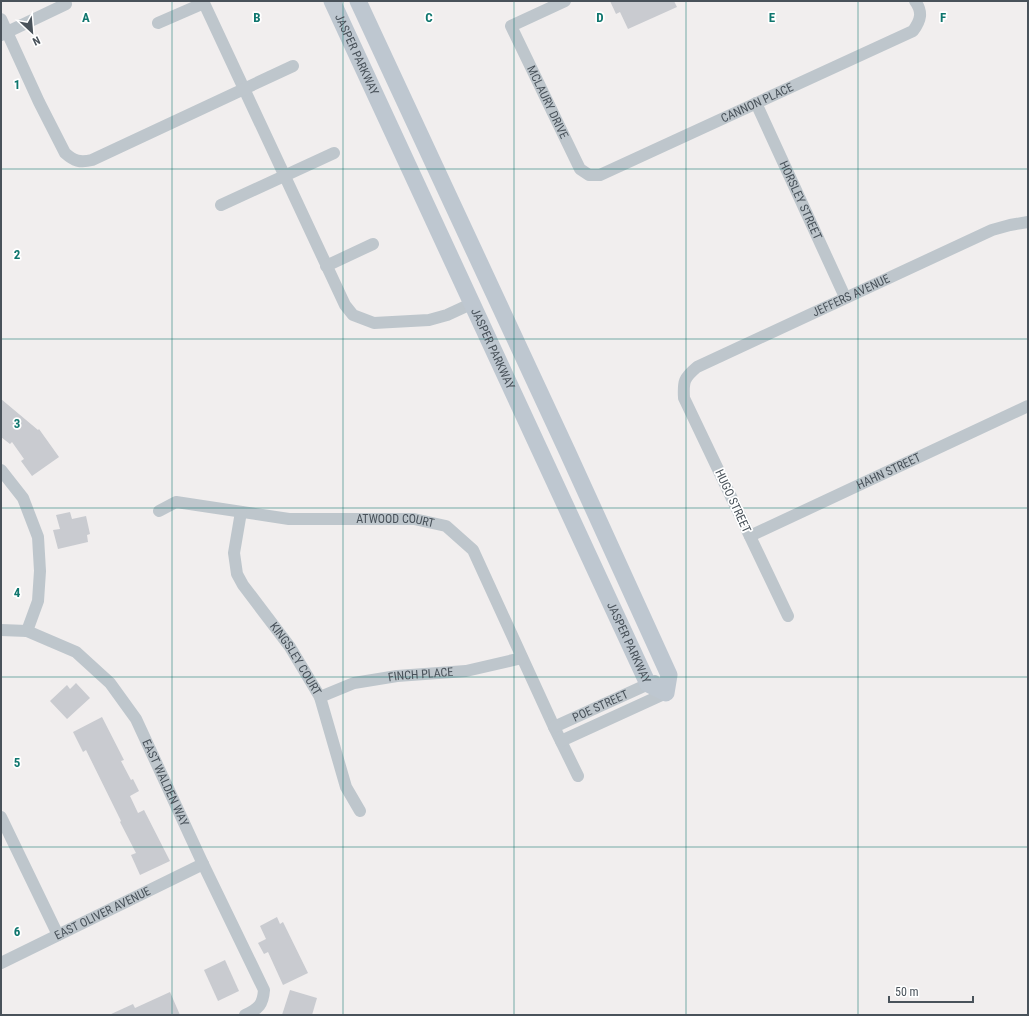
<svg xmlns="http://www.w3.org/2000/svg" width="1029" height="1016" font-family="'Roboto Condensed',sans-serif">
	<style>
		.building { fill: #c9cbd0 }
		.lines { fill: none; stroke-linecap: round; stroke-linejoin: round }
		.street { stroke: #bec6cc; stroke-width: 12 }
		.secondary { stroke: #bec7d0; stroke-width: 17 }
		.grid { fill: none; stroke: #0f766e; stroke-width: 1; stroke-opacity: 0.55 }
		.labels { text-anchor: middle; stroke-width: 3.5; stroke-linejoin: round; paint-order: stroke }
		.street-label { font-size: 12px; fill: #49525a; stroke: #fff }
		.grid-label { font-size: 13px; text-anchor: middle; font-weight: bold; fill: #0f766e; stroke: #fff; stroke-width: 3.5; stroke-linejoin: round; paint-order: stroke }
	</style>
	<rect width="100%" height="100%" fill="#f1eeee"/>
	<g class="building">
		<path d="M610 1H674L677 7 628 29 620 12 616 14Z"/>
		<path d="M1 399 38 430 39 429 59 457 32 476 21 461 24 459 12 442 10 444 1 437Z"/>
		<path d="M70 512 72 519 86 516 90 534 87 535 88 542 58 549 53 530 60 529 56 515Z"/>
		<path d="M76 683 90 698 67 719 50 701 67 685 70 689Z"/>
		<path d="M102 717 124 760 121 761 131 780 133 779 139 791 130 796 138 813 144 810 170 861 140 875 131 855 136 853 120 822 121 821 86 750 83 752 73 732Z"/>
		<path d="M277 917 280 924 283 922 308 973 283 985 268 952 264 954 258 943 266 939 260 926Z"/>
		<path d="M225 960 239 991 218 1001 204 970Z"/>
		<path d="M290 990 317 998 312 1015H282Z"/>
		<path d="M170 992 180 1015H109L133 1004 135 1008Z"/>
	</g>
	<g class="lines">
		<g class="street">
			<path d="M203 1 345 305 353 315 374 323 429 320 447 315 473 303"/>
			<path id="s1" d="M565 1 511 26 580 169 589 175H600L913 31C921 20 923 12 915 1"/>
			<path d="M1 19 39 102 65 153C74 161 80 163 92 160L293 66"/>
			<path d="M158 23 204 3"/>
			<path d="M1 35 66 4"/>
			<path id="s2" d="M756 103 845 297"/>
			<path d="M221 205 334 153"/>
			<path d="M326 266 373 244"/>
			<path d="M1 470 23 498 38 537 40 571 38 601 27 631"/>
			<path id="s3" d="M159 511 176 502 289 519H414L446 526 473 550 554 727 578 776"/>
			<path id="s4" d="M241 512 234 553 237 574 243 585 290 647 320 697 346 787 360 811"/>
			<path id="s5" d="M750 536 1028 406"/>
			<path id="s6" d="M788 616 684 398C683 381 684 378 697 367L992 230 1010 225 1028 222"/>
			<path id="s7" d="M1 630 27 631 76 652 110 683 136 719 203 864 264 990C263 1004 259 1009 245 1015"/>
			<path id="s8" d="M320 697 354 683 397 676 466 671 522 658"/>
			<path id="s9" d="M554 727 655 681"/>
			<path d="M561 741 666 693"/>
			<path d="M1 817 58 935"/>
			<path id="s10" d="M1 963 203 864"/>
		</g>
		<path class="secondary" id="s11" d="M332 1 648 684 666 693 669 675 568 453 358 1"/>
	</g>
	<path class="grid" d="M172 1V1015M343 1V1015M514 1V1015M686 1V1015M858 1V1015M1 169H1028M1 339H1028M1 508H1028M1 677H1028M1 847H1028"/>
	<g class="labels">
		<g class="street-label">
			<text dy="4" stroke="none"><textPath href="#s11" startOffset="59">JASPER PARKWAY</textPath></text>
			<text dy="4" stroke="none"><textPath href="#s1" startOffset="144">MCLAURY DRIVE</textPath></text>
			<text dy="4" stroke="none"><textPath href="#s1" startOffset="413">CANNON PLACE</textPath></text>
			<text dy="4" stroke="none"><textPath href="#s2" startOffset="107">HORSLEY STREET</textPath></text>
			<text dy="4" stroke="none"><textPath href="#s6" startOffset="447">JEFFERS AVENUE</textPath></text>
			<text dy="4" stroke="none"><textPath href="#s11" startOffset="383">JASPER PARKWAY</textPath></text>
			<text dy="4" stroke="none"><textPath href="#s5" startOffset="153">HAHN STREET</textPath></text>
			<text transform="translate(733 501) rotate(65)" y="4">HUGO STREET</text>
			<text dy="4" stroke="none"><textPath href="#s3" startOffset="240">ATWOOD COURT</textPath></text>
			<text dy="4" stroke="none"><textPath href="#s11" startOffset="707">JASPER PARKWAY</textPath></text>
			<text dy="4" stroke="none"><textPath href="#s4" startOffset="166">KINGSLEY COURT</textPath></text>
			<text dy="4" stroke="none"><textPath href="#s8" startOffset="104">FINCH PLACE</textPath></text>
			<text dy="4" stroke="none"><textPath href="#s9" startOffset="51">POE STREET</textPath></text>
			<text dy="4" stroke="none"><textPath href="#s7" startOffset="240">EAST WALDEN WAY</textPath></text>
			<text dy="4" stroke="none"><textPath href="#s10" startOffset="113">EAST OLIVER AVENUE</textPath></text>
		</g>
	</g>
	<g class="grid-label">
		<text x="86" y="22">A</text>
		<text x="257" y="22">B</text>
		<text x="429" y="22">C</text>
		<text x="600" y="22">D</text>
		<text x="772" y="22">E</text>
		<text x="943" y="22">F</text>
		<text x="17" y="89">1</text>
		<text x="17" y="259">2</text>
		<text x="17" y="428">3</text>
		<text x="17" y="597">4</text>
		<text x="17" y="767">5</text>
		<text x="17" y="936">6</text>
	</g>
	<rect width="1029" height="1016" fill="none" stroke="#49525a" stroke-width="4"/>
	<g transform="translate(32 32) rotate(154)" stroke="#ffffff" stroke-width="3" paint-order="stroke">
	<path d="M0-3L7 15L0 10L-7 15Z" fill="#49525a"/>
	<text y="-6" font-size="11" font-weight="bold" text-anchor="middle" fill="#49525a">N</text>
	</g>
	<path d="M889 996v6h84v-6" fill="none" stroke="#49525a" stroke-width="2"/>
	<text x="895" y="996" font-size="12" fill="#49525a" stroke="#ffffff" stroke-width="3" paint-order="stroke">50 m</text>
</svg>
